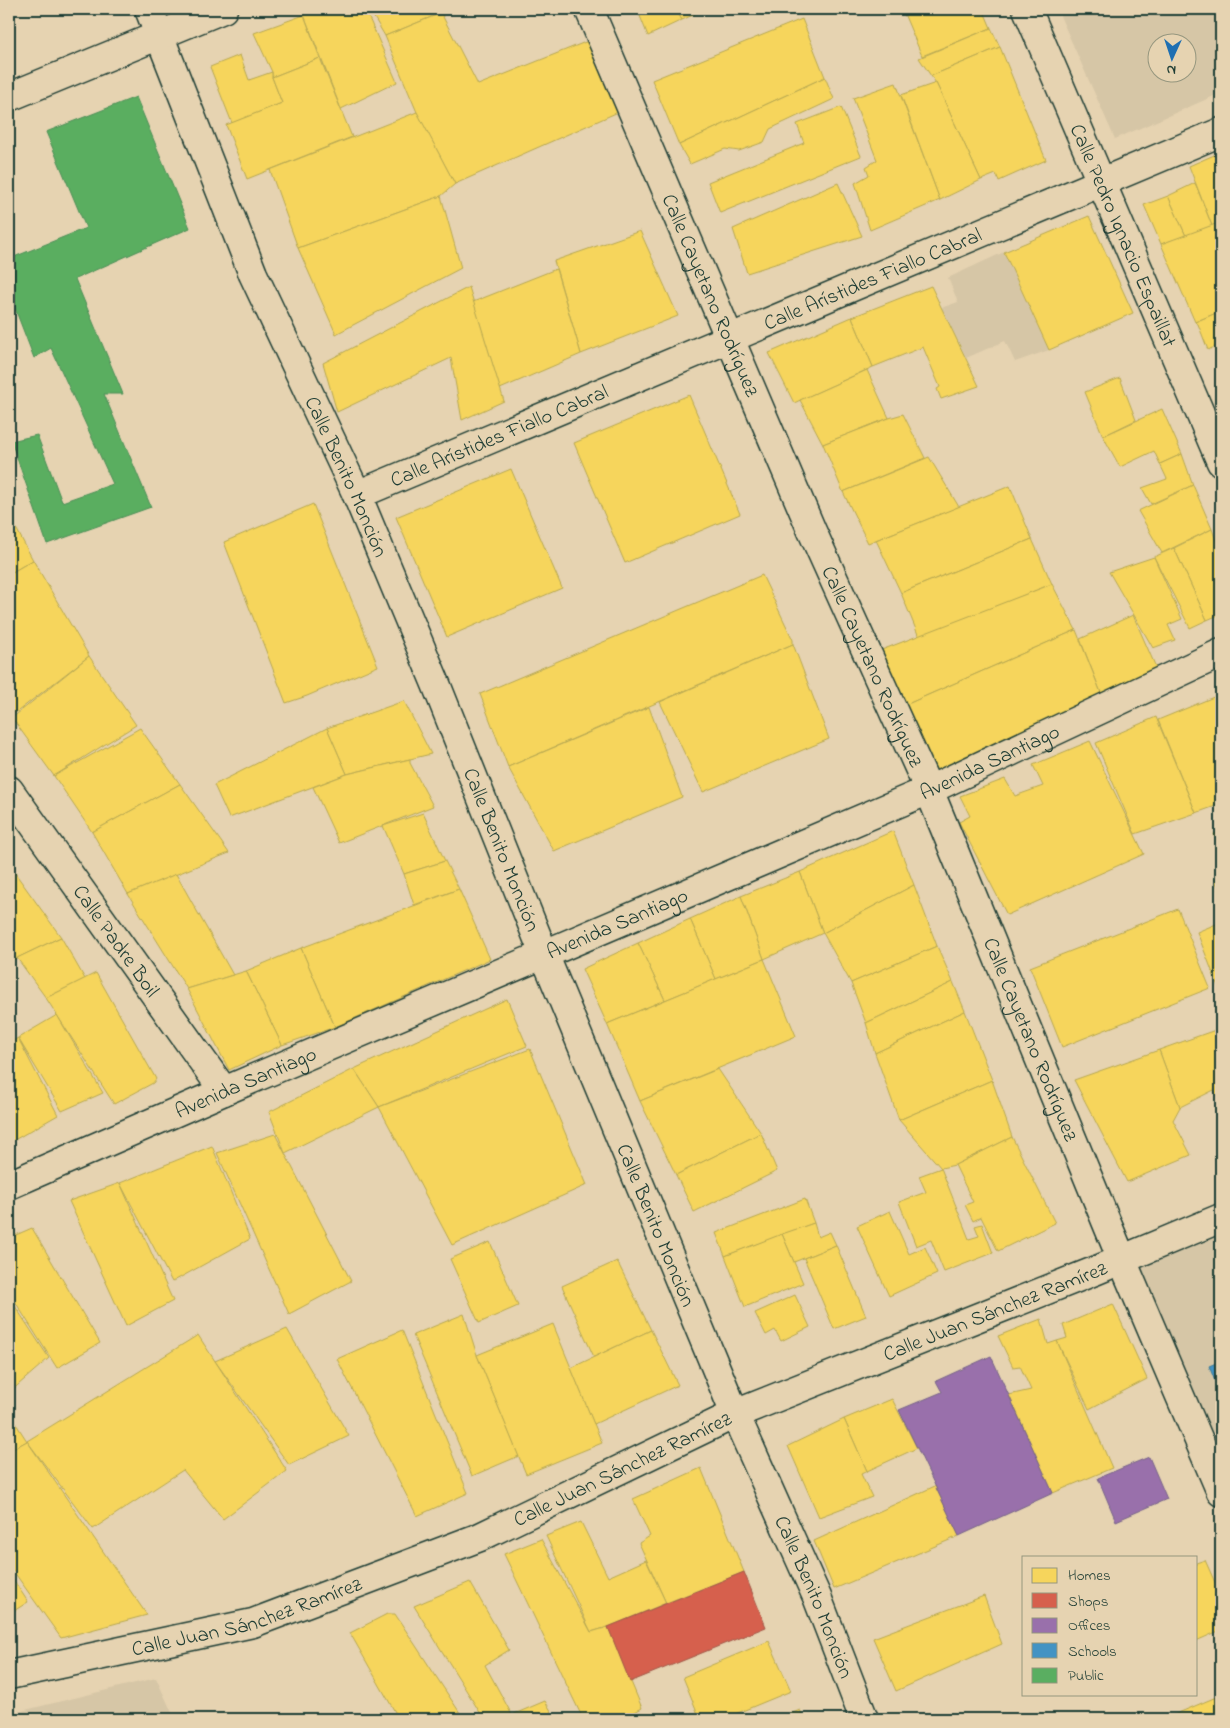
<svg xmlns="http://www.w3.org/2000/svg" width="1230" height="1728" font-family="'Indie Flower',sans-serif">
	<style>
		.built { fill: #d6c6a6; fill-rule: evenodd }
		.homes { fill: #f6d55c; stroke: #b6a750 }
		.shops { fill: #d6604d; stroke: #9f5646 }
		.offices { fill: #9970ab; stroke: #746187 }
		.schools { fill: #4393c3; stroke: #387998 }
		.public { fill: #5aae61; stroke: #488c54 }
		.lines { fill: none; stroke-linecap: round; stroke-linejoin: round }
		.minor-casing { stroke: #1f3d34; stroke-width: 31 }
		.secondary-casing { stroke: #1f3d34; stroke-width: 31 }
		.minor { stroke: #e6d3b1; stroke-width: 28 }
		.secondary { stroke: #e6d3b1; stroke-width: 28 }
		.labels { text-anchor: middle; stroke-width: 5; stroke-linejoin: round; paint-order: stroke }
		.street-label { font-size: 21px; fill: #1f3d34; stroke: #e6d3b1 }
	</style>
	<rect width="100%" height="100%" fill="#e6d3b1"/>
	<filter id="ink" filterUnits="userSpaceOnUse"><feTurbulence type="fractalNoise" baseFrequency=".02" numOctaves="2"/><feDisplacementMap in="SourceGraphic" scale="10" xChannelSelector="R" yChannelSelector="G"/><feConvolveMatrix kernelMatrix="1 2 1 2 8 2 1 2 1" color-interpolation-filters="sRGB"/></filter>
	<g filter="url(#ink)">
		<g class="built">
			<path d="M1057 9H1221V93L1115 139ZM1158 42H1188V72H1158Z"/>
			<path d="M1004 252 1049 350 1015 362 1005 341 966 358 941 308 958 302 948 278Z"/>
			<path d="M1221 1229V1463L1136 1265Z"/>
			<path d="M156 1678 175 1719H9V1714Z"/>
		</g>
		<g class="homes">
			<path d="M316 9H365L397 82 341 109 304 15Z"/>
			<path d="M369 9H439L441 13 385 36Z"/>
			<path d="M644 9H676L682 20 648 36 638 11Z"/>
			<path d="M676 9H706L682 20Z"/>
			<path d="M902 9H983L991 28 922 56Z"/>
			<path d="M441 13 478 85 593 39 625 109 455 184 419 117 385 36Z"/>
			<path d="M304 15 320 58 272 77V72L254 33Z"/>
			<path d="M802 19 825 77 679 145 652 80Z"/>
			<path d="M991 28 1000 47 931 76 919 58Z"/>
			<path d="M1000 47 1046 160 999 181 996 174 981 180 936 83 931 76Z"/>
			<path d="M240 55 249 80 272 72V77L282 103 232 123 210 67Z"/>
			<path d="M320 58 352 137 247 179 226 125 282 103 272 77Z"/>
			<path d="M825 77 834 99 770 129 764 142 739 151 725 149 690 164 679 145Z"/>
			<path d="M896 83 940 200 870 230 855 183 869 175 866 167 877 160 853 98Z"/>
			<path d="M936 83 981 180 940 200 901 95Z"/>
			<path d="M841 107 861 156 720 213 708 182 804 143 797 124Z"/>
			<path d="M417 112 455 184 441 196 298 248 270 170Z"/>
			<path d="M1221 152V222L1212 226 1189 166Z"/>
			<path d="M838 183 862 236 747 273 733 229Z"/>
			<path d="M1195 183 1212 226 1186 236 1168 196Z"/>
			<path d="M441 196 461 268 336 334 298 248Z"/>
			<path d="M1168 196 1186 236 1161 244 1144 205Z"/>
			<path d="M1089 216 1133 313 1049 350 1004 252Z"/>
			<path d="M1221 222V311L1195 322 1161 244Z"/>
			<path d="M640 231 678 316 581 354 554 261Z"/>
			<path d="M556 269 581 354 500 389 473 302Z"/>
			<path d="M931 286 979 386 941 399 937 389 940 387 923 347 873 367 852 317Z"/>
			<path d="M469 287 504 401 462 420 451 358 337 412 323 363Z"/>
			<path d="M1221 311V344L1208 350 1198 324 1195 322Z"/>
			<path d="M852 317 873 367 794 403 769 353Z"/>
			<path d="M1221 344V363L1214 347Z"/>
			<path d="M867 370 889 418 823 444 800 400Z"/>
			<path d="M1120 378 1136 420 1103 436 1085 392Z"/>
			<path d="M689 395 740 514 625 563 574 443Z"/>
			<path d="M1162 409 1182 454 1160 464 1154 451 1120 467 1103 436Z"/>
			<path d="M903 414 925 458 843 492 823 444 889 418Z"/>
			<path d="M1182 454 1193 485 1151 504 1142 488 1167 479 1160 464Z"/>
			<path d="M929 457 959 507 868 543 843 492Z"/>
			<path d="M511 469 562 588 447 637 396 517Z"/>
			<path d="M1193 485 1212 529 1162 553 1138 511Z"/>
			<path d="M1010 486 1032 539 901 593 876 540Z"/>
			<path d="M313 504 378 666 307 696 286 703 224 542Z"/>
			<path d="M9 515 33 560 9 574Z"/>
			<path d="M1212 529 1221 555V614L1207 620 1174 548Z"/>
			<path d="M1032 539 1052 584 919 637 901 593Z"/>
			<path d="M1174 548 1207 620 1190 628 1154 557Z"/>
			<path d="M1154 557 1182 619 1168 625 1175 640 1153 648 1109 572Z"/>
			<path d="M33 560 89 656 9 718V574Z"/>
			<path d="M762 575 793 640V644L508 767 480 694Z"/>
			<path d="M1052 584 1076 630 903 706 879 651Z"/>
			<path d="M1133 615 1158 672 1103 698 1080 639Z"/>
			<path d="M1076 630 1103 698 937 777 903 706Z"/>
			<path d="M793 644 829 739 703 792 660 702Z"/>
			<path d="M89 656 136 725 54 776 12 718Z"/>
			<path d="M1221 694V804L1196 813 1158 720Z"/>
			<path d="M404 701 431 754 347 774 327 728Z"/>
			<path d="M649 707 682 797 554 851 508 767Z"/>
			<path d="M1156 717 1196 813 1135 834 1096 743Z"/>
			<path d="M140 728 180 784 92 832 54 776Z"/>
			<path d="M327 728 347 774 229 818 214 785Z"/>
			<path d="M1090 741 1144 854 1007 915 959 822 970 816 960 796 1005 779 1015 796 1043 786 1033 765Z"/>
			<path d="M410 759V763L433 806 339 843 313 787 347 774Z"/>
			<path d="M180 784 229 853 128 894 92 832Z"/>
			<path d="M423 813 445 861 404 874 383 826Z"/>
			<path d="M1221 830V851L1214 834Z"/>
			<path d="M893 831 914 885 823 933 800 872Z"/>
			<path d="M445 861 459 889 414 905 404 874Z"/>
			<path d="M800 872 823 933 764 959 741 896Z"/>
			<path d="M15 873 61 937 9 962V925L15 922 9 916V878Z"/>
			<path d="M176 874 233 975 187 989 128 894Z"/>
			<path d="M1221 877V895L1215 879Z"/>
			<path d="M914 885 937 946 851 983 823 933Z"/>
			<path d="M459 889 490 959 335 1027 301 948Z"/>
			<path d="M741 896 764 959 716 979 690 919Z"/>
			<path d="M1178 909 1210 988 1062 1047 1030 967Z"/>
			<path d="M690 919 716 979 665 1000 638 943Z"/>
			<path d="M1221 922V994L1197 932Z"/>
			<path d="M61 937 85 979 46 998 17 958Z"/>
			<path d="M638 943 665 1000 607 1024 582 969Z"/>
			<path d="M937 946 953 982 866 1023 851 983Z"/>
			<path d="M301 948 335 1027 282 1045 246 971Z"/>
			<path d="M764 959 796 1036 640 1101 607 1024Z"/>
			<path d="M246 971 282 1045 229 1070 187 989Z"/>
			<path d="M96 973 156 1079 153 1083 114 1104 46 998Z"/>
			<path d="M953 982 965 1011 875 1053 866 1023Z"/>
			<path d="M507 999 527 1046 379 1107 354 1069Z"/>
			<path d="M965 1011 992 1080 899 1120 875 1053Z"/>
			<path d="M57 1015 103 1093 62 1111 18 1038Z"/>
			<path d="M1221 1028V1106L1214 1090 1180 1107 1159 1050Z"/>
			<path d="M18 1038 58 1115 9 1143V1043Z"/>
			<path d="M530 1049 587 1185 452 1245 379 1107Z"/>
			<path d="M1159 1050 1180 1107 1173 1120 1191 1155 1127 1182 1074 1080Z"/>
			<path d="M354 1069 379 1107 285 1153 269 1112Z"/>
			<path d="M718 1069 761 1133 676 1175 640 1101Z"/>
			<path d="M992 1080 1012 1137 955 1165 941 1168 899 1120Z"/>
			<path d="M761 1133 777 1171 694 1212 676 1175Z"/>
			<path d="M275 1134 351 1281 289 1314 217 1153Z"/>
			<path d="M1012 1137 1055 1223 998 1251 981 1217 973 1221 965 1205 973 1202 955 1165Z"/>
			<path d="M212 1146 250 1239 172 1282 120 1183Z"/>
			<path d="M941 1168 969 1239 979 1236 975 1226 982 1224 993 1253 944 1272 931 1240 916 1246 899 1202 926 1192 919 1176Z"/>
			<path d="M120 1183 173 1301 126 1326 69 1201Z"/>
			<path d="M805 1199 814 1223 725 1256 716 1233Z"/>
			<path d="M890 1211 909 1254 925 1247 937 1274 889 1296 857 1226Z"/>
			<path d="M814 1223 818 1237 830 1232 836 1245 794 1262 782 1234Z"/>
			<path d="M32 1228 100 1343 57 1368 9 1292V1238Z"/>
			<path d="M782 1234 803 1283 745 1307 725 1256Z"/>
			<path d="M490 1242 518 1306 479 1323 450 1259Z"/>
			<path d="M836 1245 866 1316 834 1329 804 1258Z"/>
			<path d="M617 1261 651 1330 594 1357 562 1286Z"/>
			<path d="M795 1295 810 1327 781 1341 775 1330 766 1335 755 1313Z"/>
			<path d="M9 1297 49 1358 10 1392 9 1390Z"/>
			<path d="M1113 1304 1147 1379 1089 1409 1057 1341 1067 1338 1063 1325Z"/>
			<path d="M464 1314 477 1355 519 1456 472 1476 413 1335Z"/>
			<path d="M1041 1319 1048 1344 1057 1341 1112 1468 1053 1493 1009 1395 1031 1390 1020 1366 1013 1367 998 1336Z"/>
			<path d="M553 1324 602 1443 526 1474 477 1355Z"/>
			<path d="M287 1329 349 1436 289 1465 215 1361Z"/>
			<path d="M402 1330 468 1493 417 1516 337 1359Z"/>
			<path d="M651 1330 678 1385 594 1424 571 1368Z"/>
			<path d="M198 1335 287 1471 223 1519 183 1470 93 1529 27 1441Z"/>
			<path d="M892 1399 917 1448 867 1471 844 1419Z"/>
			<path d="M9 1413 27 1441 9 1451Z"/>
			<path d="M844 1419 867 1471 861 1474 872 1497 819 1517 788 1446Z"/>
			<path d="M27 1441 147 1615 61 1638 9 1565V1451Z"/>
			<path d="M701 1468 744 1572 666 1603 639 1543 650 1536 633 1499Z"/>
			<path d="M935 1486 959 1536 834 1589 814 1541Z"/>
			<path d="M581 1522 608 1577 646 1560 666 1603 608 1627 591 1632 546 1536Z"/>
			<path d="M541 1539 591 1632 608 1627 642 1708 622 1719H583L504 1554Z"/>
			<path d="M1205 1560 1221 1596V1630L1196 1641V1563Z"/>
			<path d="M9 1573 28 1602 9 1614Z"/>
			<path d="M470 1582 509 1650 485 1665 512 1715 545 1701 556 1719H484L414 1606Z"/>
			<path d="M984 1596 1002 1644 896 1691 873 1638Z"/>
			<path d="M387 1614H395L464 1719H399L350 1633Z"/>
			<path d="M769 1641 791 1691 723 1719H700L683 1677Z"/>
			<path d="M1221 1695V1719H1164Z"/>
			<path d="M800 1710 804 1719H777Z"/>
		</g>
		<path class="shops" d="M744 1572 766 1627 630 1682 608 1627Z"/>
		<g class="offices">
			<path d="M991 1356 1053 1493 959 1536 899 1410 942 1392 936 1381Z"/>
			<path d="M1149 1457 1167 1499 1116 1521 1098 1478Z"/>
		</g>
		<path class="schools" d="M1221 1361V1396L1209 1366Z"/>
		<path class="public" d="M136 97 190 228 75 279 123 394H104L151 507 47 544 11 441 37 435 62 502 113 484 51 348 34 358 14 306 9 308V259L86 228 46 132Z"/>
		<g class="lines">
			<g class="minor-casing">
				<g id="minor">
					<path id="s1" d="M149 9 253 274 357 495 436 684 544 954 735 1414 817 1597 864 1719"/>
					<path id="s2" d="M589 9 812 531 929 790 1122 1260 1221 1492"/>
					<path id="s3" d="M1027 9 1221 462"/>
					<path d="M9 97 223 9"/>
					<path id="s4" d="M357 495 1221 132"/>
					<path id="s5" d="M9 790 224 1091"/>
					<path id="s6" d="M9 1675 253 1623 480 1537 735 1414 1097 1270 1221 1218"/>
				</g>
			</g>
			<g class="secondary-casing">
				<g id="secondary">
					<path id="s7" d="M9 1185 224 1091 929 790 1221 653"/>
				</g>
			</g>
			<use href="#minor" class="minor"/>
			<use href="#secondary" class="secondary"/>
		</g>
	</g>
	<g class="labels">
		<g class="street-label">
			<text dy="7" stroke="none"><textPath href="#s3" startOffset="246">Calle Pedro Ignacio Espaillat</textPath></text>
			<text dy="7" stroke="none"><textPath href="#s4" startOffset="559">Calle Arístides Fiallo Cabral</textPath></text>
			<text dy="7" stroke="none"><textPath href="#s2" startOffset="311">Calle Cayetano Rodríguez</textPath></text>
			<text dy="7" stroke="none"><textPath href="#s4" startOffset="154">Calle Arístides Fiallo Cabral</textPath></text>
			<text dy="7" stroke="none"><textPath href="#s1" startOffset="508">Calle Benito Monción</textPath></text>
			<text dy="7" stroke="none"><textPath href="#s2" startOffset="716">Calle Cayetano Rodríguez</textPath></text>
			<text dy="7" stroke="none"><textPath href="#s7" startOffset="1068">Avenida Santiago</textPath></text>
			<text dy="7" stroke="none"><textPath href="#s1" startOffset="912">Calle Benito Monción</textPath></text>
			<text dy="7" stroke="none"><textPath href="#s7" startOffset="662">Avenida Santiago</textPath></text>
			<text dy="7" stroke="none"><textPath href="#s5" startOffset="185">Calle Padre Boil</textPath></text>
			<text dy="7" stroke="none"><textPath href="#s2" startOffset="1121">Calle Cayetano Rodríguez</textPath></text>
			<text dy="7" stroke="none"><textPath href="#s7" startOffset="258">Avenida Santiago</textPath></text>
			<text dy="7" stroke="none"><textPath href="#s1" startOffset="1318">Calle Benito Monción</textPath></text>
			<text dy="7" stroke="none"><textPath href="#s6" startOffset="1055">Calle Juan Sánchez Ramírez</textPath></text>
			<text dy="7" stroke="none"><textPath href="#s6" startOffset="650">Calle Juan Sánchez Ramírez</textPath></text>
			<text dy="7" stroke="none"><textPath href="#s1" startOffset="1722">Calle Benito Monción</textPath></text>
			<text dy="7" stroke="none"><textPath href="#s6" startOffset="245">Calle Juan Sánchez Ramírez</textPath></text>
		</g>
	</g>
	<rect width="1230" height="1728" fill="none" stroke="#e6d3b1" stroke-width="30"/>
	<rect x="15" y="15" width="1200" height="1698" fill="none" stroke="#1f3d34" stroke-width="2" filter="url(#ink)"/>
	<rect x="1022" y="1556" width="175" height="140" fill="#e6d3b1" stroke="#96977f"/>
	<rect x="1032" y="1568" width="25" height="15" fill="#f6d55c" stroke="#96977f"/>
	<text x="1068" y="1580" font-size="15" fill="#1f3d34">Homes</text>
	<rect x="1032" y="1593" width="25" height="15" fill="#d6604d" stroke="#96977f"/>
	<text x="1068" y="1606" font-size="15" fill="#1f3d34">Shops</text>
	<rect x="1032" y="1618" width="25" height="15" fill="#9970ab" stroke="#96977f"/>
	<text x="1068" y="1630" font-size="15" fill="#1f3d34">Offices</text>
	<rect x="1032" y="1643" width="25" height="15" fill="#4393c3" stroke="#96977f"/>
	<text x="1068" y="1656" font-size="15" fill="#1f3d34">Schools</text>
	<rect x="1032" y="1668" width="25" height="15" fill="#5aae61" stroke="#96977f"/>
	<text x="1068" y="1680" font-size="15" fill="#1f3d34">Public</text>
	<g transform="translate(1172 58) rotate(183)"><circle r="24" fill="#e6d3b1" stroke="#96977f"/>
	<path d="M0-4L9 19L0 12L-9 19Z" fill="#1f6fb2"/>
	<text y="-8" font-size="14" font-weight="bold" text-anchor="middle" fill="#1f3d34">N</text>
	</g>
</svg>
